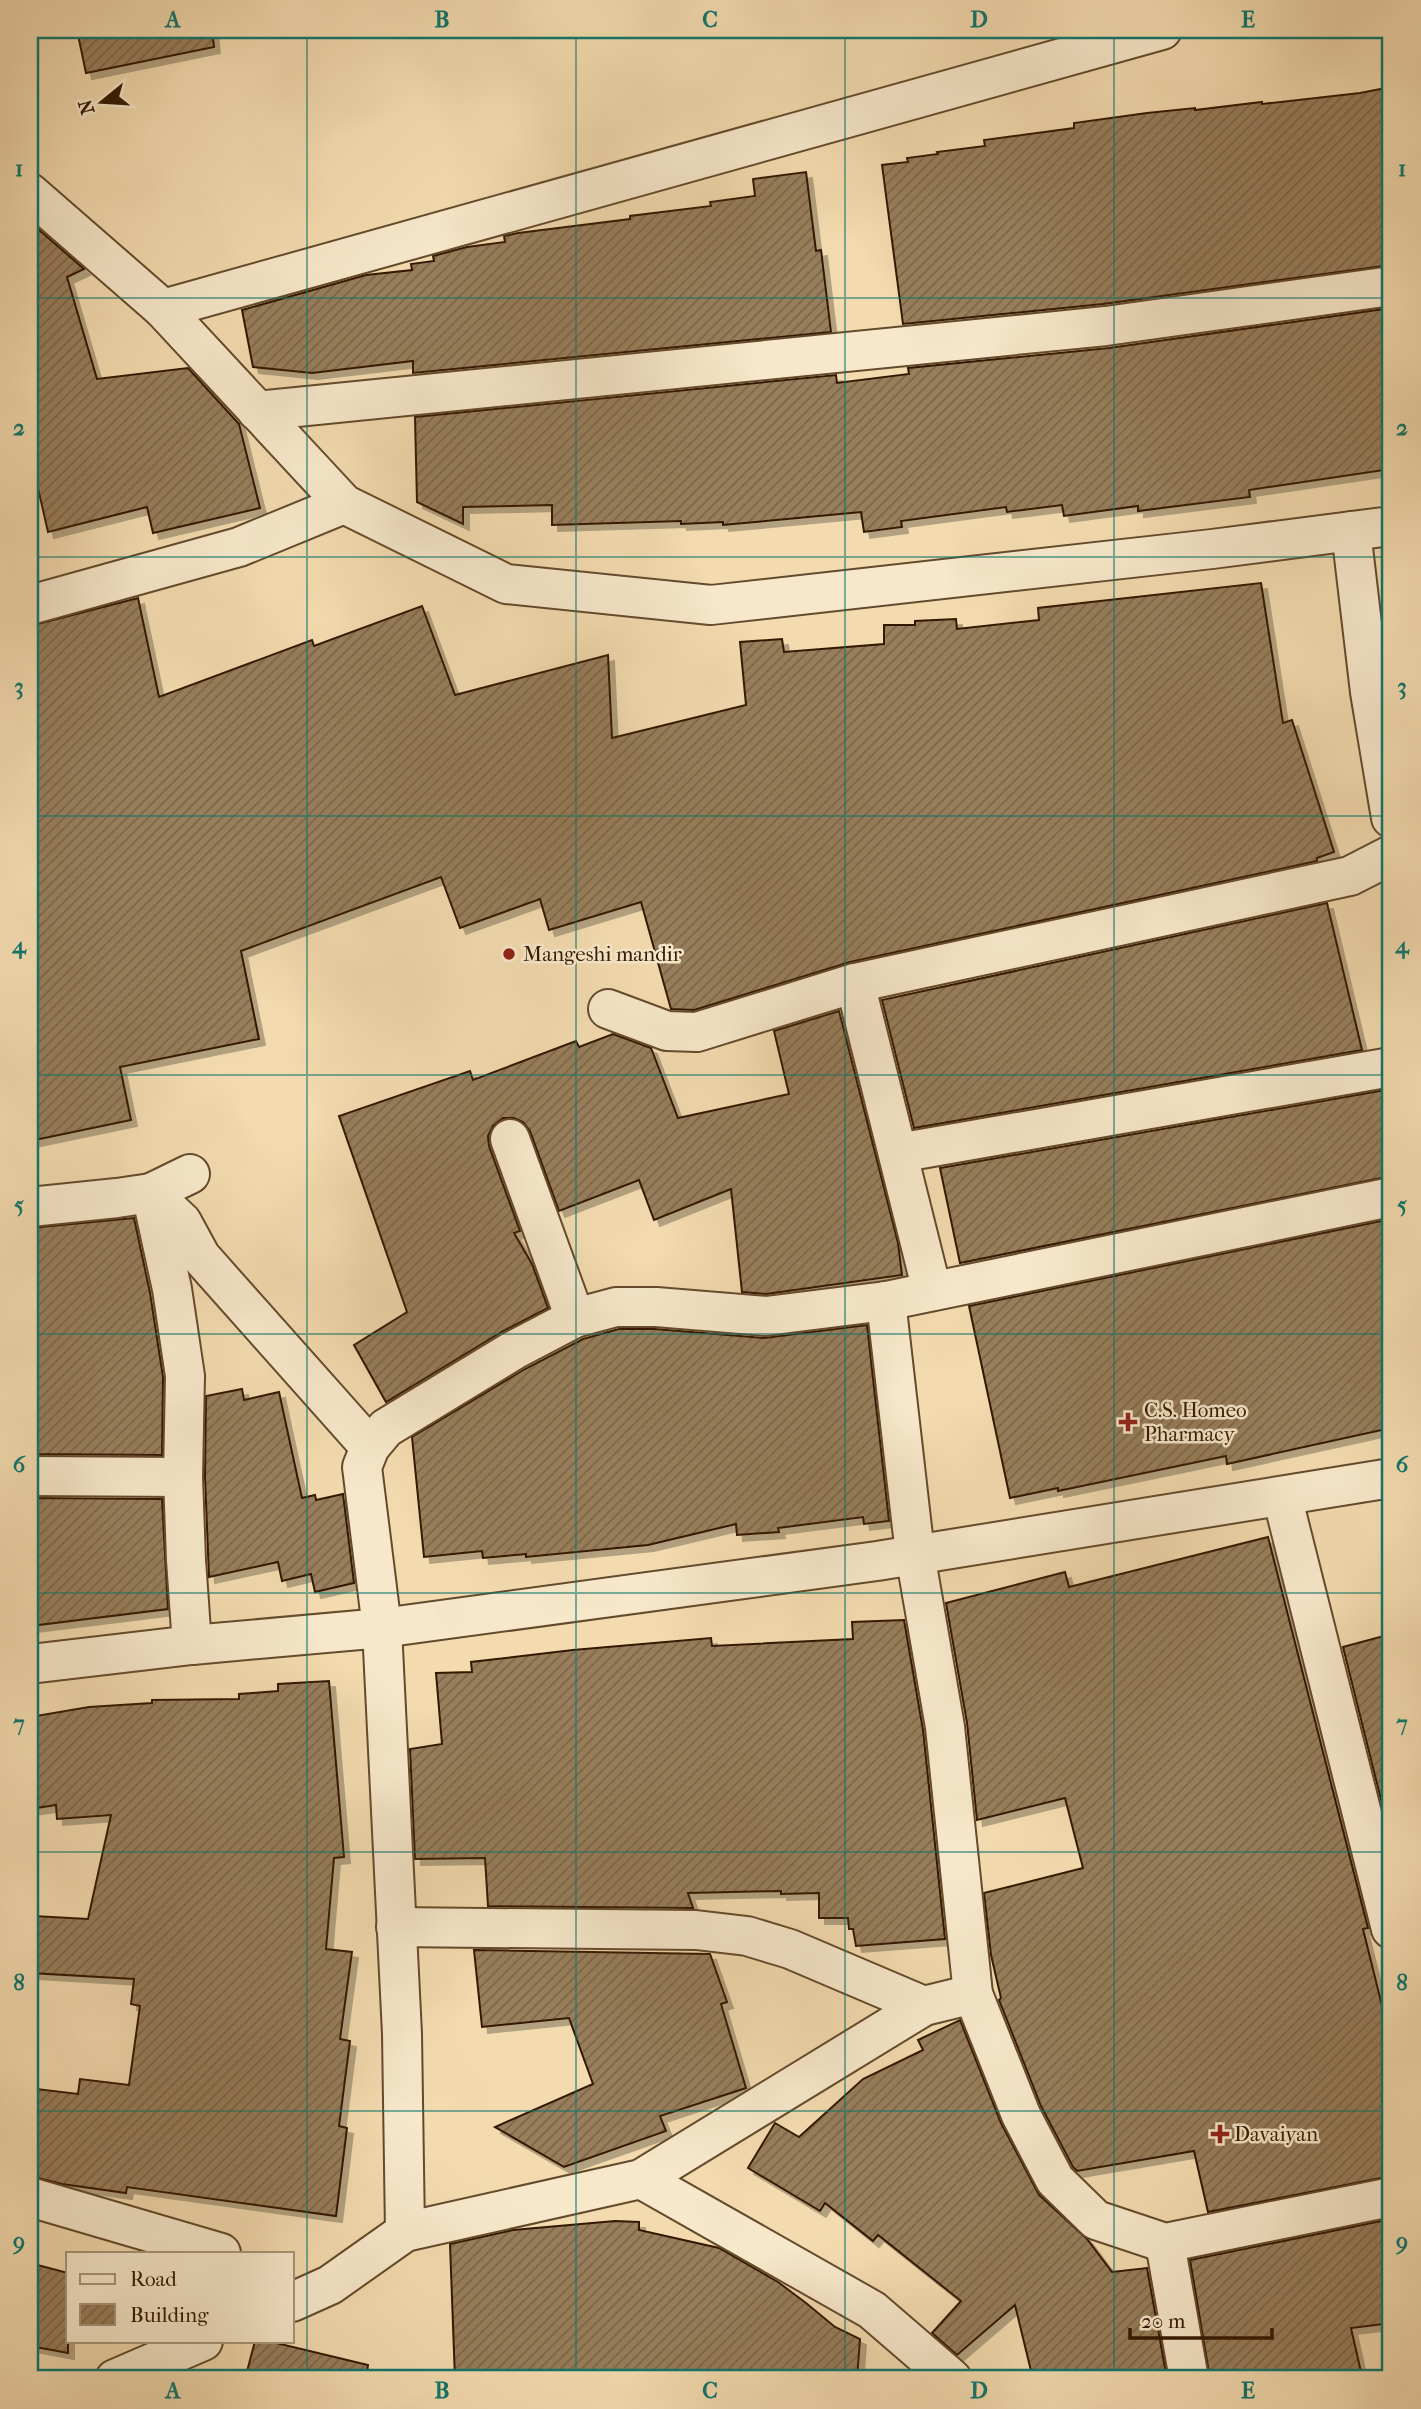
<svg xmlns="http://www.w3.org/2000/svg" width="1421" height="2409" font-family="'IM FELL French Canon',serif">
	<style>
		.building { fill: url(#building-hatch); stroke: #341901; stroke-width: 2; filter: url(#shadow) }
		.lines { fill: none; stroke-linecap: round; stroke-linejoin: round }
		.minor-casing { stroke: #644a2c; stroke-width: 42 }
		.tertiary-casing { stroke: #644a2c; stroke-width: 42 }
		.minor { stroke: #f7e8cb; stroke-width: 38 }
		.tertiary { stroke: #f7e8cb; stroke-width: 38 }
		.grid { fill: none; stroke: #0f766e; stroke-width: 2; stroke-opacity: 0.55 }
		.poi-dot { fill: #8f2418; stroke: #f7e8cb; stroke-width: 2.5 }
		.labels { text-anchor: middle; stroke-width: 5; stroke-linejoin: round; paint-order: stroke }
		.poi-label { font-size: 21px; fill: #341901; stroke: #f7e8cb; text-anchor: start }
		.neatline { fill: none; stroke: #0f766e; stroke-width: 2.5 }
		.grid-label { font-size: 23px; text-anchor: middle; font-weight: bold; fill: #0f766e }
	</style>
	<defs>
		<pattern id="building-hatch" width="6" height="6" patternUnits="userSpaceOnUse" patternTransform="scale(1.75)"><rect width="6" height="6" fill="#977e5b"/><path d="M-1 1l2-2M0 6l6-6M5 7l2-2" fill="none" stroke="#7c6649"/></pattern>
		<filter id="shadow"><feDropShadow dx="6" dy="6" stdDeviation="0" flood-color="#0004"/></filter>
	</defs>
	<rect width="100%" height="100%" fill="#f3dbaf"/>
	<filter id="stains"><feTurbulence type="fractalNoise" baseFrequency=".00286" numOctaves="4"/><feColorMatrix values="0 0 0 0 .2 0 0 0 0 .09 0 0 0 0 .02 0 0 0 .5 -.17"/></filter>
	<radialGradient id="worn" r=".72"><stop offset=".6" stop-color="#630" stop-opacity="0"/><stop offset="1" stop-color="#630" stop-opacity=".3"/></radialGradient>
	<g class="building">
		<path d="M77 30H212L214 47 86 73Z"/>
		<path d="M1391 87V265L1103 304 903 324 882 165 908 162 907 158 938 154 937 152 985 146 984 140 1074 128V123L1147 113 1195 108V110L1262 102V104L1360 93Z"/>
		<path d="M806 172 816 251 821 250 831 332 413 373V361L312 373 253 367 242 310 366 275 412 270 411 264 434 261 433 256 467 247 505 242 504 236 518 233 630 219V216L711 206 710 202 755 196 753 179Z"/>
		<path d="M30 222 84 269 67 277 97 379 188 368 239 424 260 508 153 533 147 507 48 532 30 453Z"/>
		<path d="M1391 308V469L1249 490 1250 497 1138 511V506L1064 516 1062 505 1007 512 1006 507 901 521 902 527 864 532 861 512 723 525V522L681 524V521L552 525V505L463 507V524L417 502 415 417 836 375 837 383 909 374 908 368 1109 348Z"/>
		<path d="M1261 583 1283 723 1292 720 1334 852 1317 858V861L850 962 694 1010 671 1009 641 902 549 930 540 899 460 928 441 877 241 951 259 1039 120 1067 131 1120 30 1141V626L138 598 159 697 312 640 314 646 422 606 455 695 608 655 612 738 746 705 740 642 782 639 784 652 884 644V625H915V621L956 619 957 629 1039 620 1038 608Z"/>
		<path d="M1327 903 1362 1050 914 1128 882 1000Z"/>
		<path d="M839 1011 898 1243 902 1275 766 1294 742 1292 731 1189 654 1220 639 1180 559 1211 530 1131 523 1122 514 1118H503L493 1126 488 1136 489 1146 520 1231 514 1233 532 1264 548 1308 503 1331 386 1402 354 1345 407 1312 339 1116 470 1071 473 1080 576 1041 579 1047 613 1034 651 1048 678 1118 789 1094 774 1031Z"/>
		<path d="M1391 1089V1176L960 1263 940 1168Z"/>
		<path d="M134 1218 150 1293 163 1377 162 1455 33 1454 30 1438V1228Z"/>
		<path d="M1391 1219V1428L1227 1464 1226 1456 1058 1491V1488L1010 1498 969 1306Z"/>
		<path d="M867 1325 889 1521 864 1524 863 1517 778 1528 779 1532 737 1535 736 1524 648 1545 526 1557V1554L483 1558 482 1551 424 1557 412 1437 525 1369 583 1339 619 1329H655L764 1338Z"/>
		<path d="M242 1389 244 1400 279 1392 302 1498 315 1495 316 1500 343 1494 354 1583 315 1592 311 1574 282 1581 278 1562 209 1577 205 1477 206 1396Z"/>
		<path d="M30 1498 162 1499 168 1609 30 1626Z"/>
		<path d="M1268 1537 1368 1928 1363 1929 1391 2042V2176L1208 2212 1194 2151 1077 2171 1073 2167 1041 2106 999 2000 1001 1998 991 1955 984 1893 1083 1868 1065 1798 977 1820 967 1723 946 1603 1065 1572 1069 1587Z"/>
		<path d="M904 1620 923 1730 945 1939 856 1946 853 1929H849L848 1918H819V1893L781 1894V1891L688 1893 693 1908 488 1906 485 1858 415 1859 410 1749 442 1744 436 1673 472 1672 471 1662 573 1650 711 1638 712 1646 853 1639 852 1622Z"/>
		<path d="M1391 1634V1840L1343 1647Z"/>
		<path d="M329 1681 344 1857 334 1858 326 1949 352 1952 340 2039 350 2041 339 2126 347 2128 336 2216 127 2187 126 2193 62 2184 30 2176V2142L37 2089 78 2094 80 2079 129 2085 140 2006 131 2004 134 1979 31 1973 34 1916 88 1919 111 1815 57 1819 56 1805 30 1809V1717L89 1707 152 1703V1700L239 1699V1694L278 1691V1684Z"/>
		<path d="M474 1950 710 1954 727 2002 721 2004 746 2088 660 2116 666 2131 564 2167 495 2127 593 2084 569 2018 482 2027Z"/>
		<path d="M960 2020 1001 2123 1039 2195 1087 2239 1112 2272 1147 2268 1167 2379H1033L1015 2305 957 2355 932 2333 961 2301 878 2235 873 2241 825 2203 820 2211 748 2168 775 2123 799 2137 863 2079 923 2050 918 2040Z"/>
		<path d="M1391 2219V2323L1351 2328 1361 2372 1329 2379H1210L1190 2260Z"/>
		<path d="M615 2221 639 2222V2230L719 2248 778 2282 806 2303 835 2327 860 2339 857 2379 591 2377V2372L520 2373 519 2379H455L450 2244 513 2230Z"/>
		<path d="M30 2263 68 2273V2353L30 2346Z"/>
		<path d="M255 2341H268L368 2365 366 2379H245Z"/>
	</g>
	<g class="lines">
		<g class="minor-casing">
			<g id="minor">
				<path d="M163 309 1162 30"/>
				<path d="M257 411 1106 326 1391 286"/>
				<path d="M1351 531 1370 692 1391 818"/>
				<path d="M30 605 239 547 344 504"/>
				<path d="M855 983 932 1291"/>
				<path d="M608 1009 667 1031 697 1032 855 983 1350 876 1391 855"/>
				<path d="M510 1139 575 1318"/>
				<path d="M898 1153 1391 1067"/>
				<path d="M190 1174 151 1193 172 1289 185 1376 183 1477 186 1560 192 1645"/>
				<path d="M30 1207 117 1198 151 1193 182 1222 201 1257 370 1447"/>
				<path d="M886 1301 915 1554 945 1727 973 1994 1021 2115 1055 2180 1096 2220 1165 2243 1391 2197"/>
				<path d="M30 1476 183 1477"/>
				<path d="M1282 1496 1391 1929"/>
				<path d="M396 1927 696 1930 747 1936 790 1949 924 2006"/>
				<path d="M641 2179 872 2310 952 2379"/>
				<path d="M30 2197 221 2253"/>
				<path d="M405 2232 402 2034 382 1628 362 1467 370 1447 386 1428 514 1350 575 1318 616 1307H656L766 1316 886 1301 1391 1197"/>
				<path d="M1165 2243 1189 2379"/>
				<path d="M292 2302 330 2285 405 2232 641 2179 924 2006 973 1994"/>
				<path d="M115 2379 203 2341"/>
			</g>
		</g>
		<g class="tertiary-casing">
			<g id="tertiary">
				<path d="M30 193 163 309 344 504 506 584 711 605 1212 549 1391 526"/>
				<path d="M30 1664 192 1645 382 1628 877 1561 1391 1478"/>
			</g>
		</g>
		<use href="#minor" class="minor"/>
		<use href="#tertiary" class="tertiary"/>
	</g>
	<path class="grid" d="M307 30V2379M576 30V2379M845 30V2379M1114 30V2379M30 298H1391M30 557H1391M30 816H1391M30 1075H1391M30 1334H1391M30 1593H1391M30 1852H1391M30 2111H1391"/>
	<g class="poi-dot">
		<circle cx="509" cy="954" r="7"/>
		<path d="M1124.5 1411.5h7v7h7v7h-7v7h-7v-7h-7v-7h7z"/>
		<path d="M1216.5 2123.5h7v7h7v7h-7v7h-7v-7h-7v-7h7z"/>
	</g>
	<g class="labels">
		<g class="poi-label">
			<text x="523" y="961">Mangeshi mandir</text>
			<text x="1144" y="1417">C.S. Homeo<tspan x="1144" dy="24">Pharmacy</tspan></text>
			<text x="1234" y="2141">Davaiyan</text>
		</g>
	</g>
	<rect width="1421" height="2409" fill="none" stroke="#f3dbaf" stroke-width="77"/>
	<rect x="66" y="2252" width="228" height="91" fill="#f7e8cb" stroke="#a9957a" stroke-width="2"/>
	<rect x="80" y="2274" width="35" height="10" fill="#f7e8cb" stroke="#a9957a" stroke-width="2"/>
	<text x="130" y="2286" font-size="21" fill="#341901">Road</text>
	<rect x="80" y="2304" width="35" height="21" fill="url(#building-hatch)" stroke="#a9957a" stroke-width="2"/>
	<text x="130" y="2322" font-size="21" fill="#341901">Building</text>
	<g transform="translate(102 102) rotate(252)" stroke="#f7e8cb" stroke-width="5" paint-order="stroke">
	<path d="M0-5L12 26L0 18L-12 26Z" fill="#341901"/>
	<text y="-10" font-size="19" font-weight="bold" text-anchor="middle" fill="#341901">N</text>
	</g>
	<path d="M1130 2328v10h142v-10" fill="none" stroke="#341901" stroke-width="3.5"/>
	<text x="1141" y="2328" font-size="21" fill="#341901" stroke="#f7e8cb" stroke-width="5" paint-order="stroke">20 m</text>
	<rect x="38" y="38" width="1344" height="2332" class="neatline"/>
	<g class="grid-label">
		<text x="173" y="27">A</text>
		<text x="442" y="27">B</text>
		<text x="710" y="27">C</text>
		<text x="979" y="27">D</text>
		<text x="1248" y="27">E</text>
		<text x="19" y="176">1</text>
		<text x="1402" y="176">1</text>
		<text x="19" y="435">2</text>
		<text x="1402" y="435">2</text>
		<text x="19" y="694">3</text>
		<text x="1402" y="694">3</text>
		<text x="19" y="953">4</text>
		<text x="1402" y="953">4</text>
		<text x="19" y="1212">5</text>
		<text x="1402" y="1212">5</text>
		<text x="19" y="1472">6</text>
		<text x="1402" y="1472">6</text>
		<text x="19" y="1731">7</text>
		<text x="1402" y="1731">7</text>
		<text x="19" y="1990">8</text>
		<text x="1402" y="1990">8</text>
		<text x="19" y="2249">9</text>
		<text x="1402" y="2249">9</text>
		<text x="173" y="2398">A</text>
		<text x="442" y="2398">B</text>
		<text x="710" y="2398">C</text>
		<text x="979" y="2398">D</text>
		<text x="1248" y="2398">E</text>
	</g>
	<rect width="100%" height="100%" filter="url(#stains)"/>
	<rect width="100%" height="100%" fill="url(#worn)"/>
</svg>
